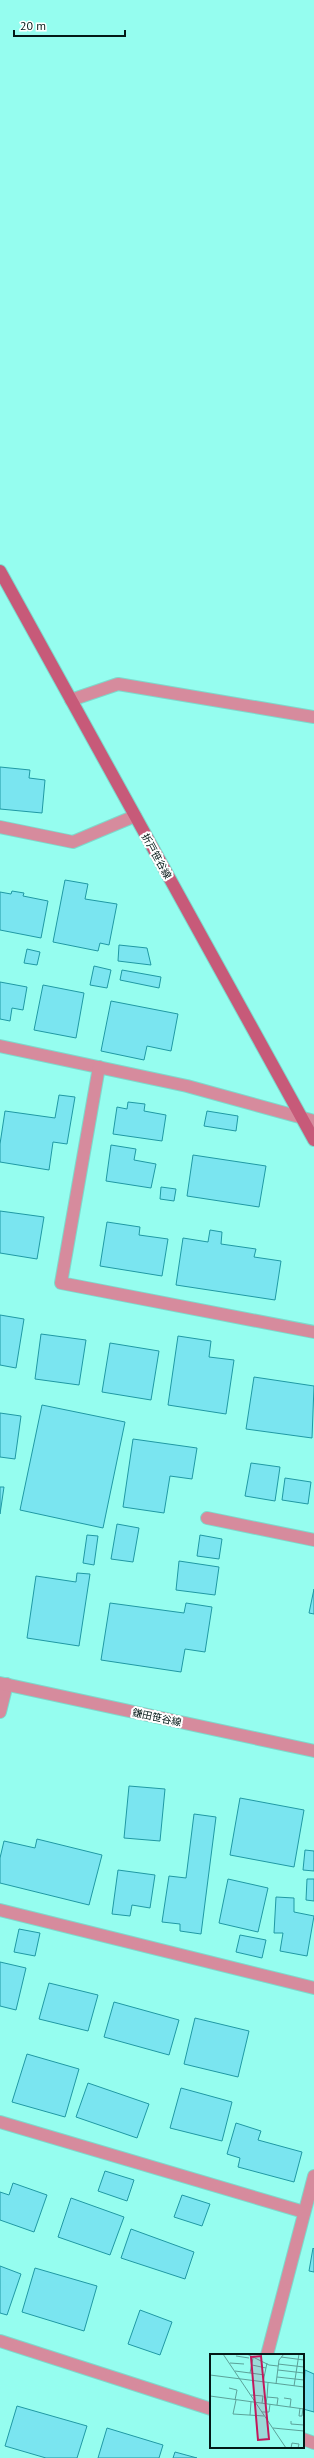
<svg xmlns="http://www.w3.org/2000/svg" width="314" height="2458" font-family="'PT Sans','Noto Sans JP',sans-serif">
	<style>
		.building { fill: #7ae5f0; stroke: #2099a4 }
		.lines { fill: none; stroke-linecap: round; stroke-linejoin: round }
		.minor-casing { stroke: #7ed9cc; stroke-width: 14 }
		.tertiary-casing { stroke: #7ed9cc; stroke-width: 14 }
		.secondary-casing { stroke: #7ed9cc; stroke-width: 14 }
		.minor { stroke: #d68b9d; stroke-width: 12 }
		.tertiary { stroke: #d68b9d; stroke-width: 12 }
		.secondary { stroke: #c75a79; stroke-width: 12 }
		.labels { text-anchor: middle; stroke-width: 4; stroke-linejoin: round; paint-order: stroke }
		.street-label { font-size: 10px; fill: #031917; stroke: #fff }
		.inset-road { fill: none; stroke: #5ba299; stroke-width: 1 }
		.view { fill: #c2185b; fill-opacity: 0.15; stroke: #c2185b; stroke-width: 2 }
		.inset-edge { fill: none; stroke: #031917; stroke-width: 2 }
	</style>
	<rect width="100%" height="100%" fill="#95fdef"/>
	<g class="building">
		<path d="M0 767 30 770 29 778 45 780 42 813 0 809Z"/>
		<path d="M65 880 88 884 85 899 117 904 109 945 100 943 98 951 53 942Z"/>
		<path d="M12 891 24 893 23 896 48 901 41 938 0 930V892L11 894Z"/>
		<path d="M119 945 147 948 151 965 118 961Z"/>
		<path d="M27 949 40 952 37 965 24 963Z"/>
		<path d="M94 966 111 970 107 988 90 985Z"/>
		<path d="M122 970 161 977 159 988 120 980Z"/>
		<path d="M0 982 27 987 23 1010 12 1008 10 1021 0 1019Z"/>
		<path d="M43 985 84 993 76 1038 34 1030Z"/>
		<path d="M111 1001 178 1014 171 1051 147 1046 144 1060 101 1051Z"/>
		<path d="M59 1095 75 1097 67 1144 53 1142 49 1170 0 1162V1144L5 1111 55 1118Z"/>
		<path d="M128 1102 145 1104 144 1111 166 1115 162 1141 113 1134 117 1107 127 1109Z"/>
		<path d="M207 1111 238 1116 236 1131 204 1126Z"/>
		<path d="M111 1145 136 1149 134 1160 156 1164 151 1188 106 1181Z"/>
		<path d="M193 1155 266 1166 259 1207 187 1196Z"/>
		<path d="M161 1187 176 1189 174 1201 160 1199Z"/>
		<path d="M0 1211 44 1217 37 1259 0 1253Z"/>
		<path d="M107 1222 140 1227 139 1235 168 1239 162 1276 100 1266Z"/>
		<path d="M210 1230 222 1232 221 1244 256 1249 254 1257 281 1261 275 1300 176 1285 183 1238 208 1242Z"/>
		<path d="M0 1315 24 1319 16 1368 0 1365Z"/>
		<path d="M41 1334 86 1340 79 1385 35 1379Z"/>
		<path d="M178 1336 211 1341 209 1357 234 1360 226 1414 168 1405Z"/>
		<path d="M110 1343 159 1351 151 1400 102 1392Z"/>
		<path d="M254 1377 314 1386 312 1438 246 1429Z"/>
		<path d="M42 1405 125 1422 103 1528 20 1510Z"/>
		<path d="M0 1413 21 1416 15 1459 0 1457Z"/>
		<path d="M133 1439 197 1448 192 1479 170 1476 164 1513 123 1507Z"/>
		<path d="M251 1463 280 1467 275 1501 245 1496Z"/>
		<path d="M285 1478 311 1482 308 1504 282 1500Z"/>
		<path d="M0 1487H4L0 1514Z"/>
		<path d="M117 1524 139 1528 133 1562 111 1559Z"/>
		<path d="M87 1535 98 1536 94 1565 83 1563Z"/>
		<path d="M200 1535 222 1539 219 1559 197 1556Z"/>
		<path d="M179 1561 219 1567 215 1595 176 1590Z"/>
		<path d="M77 1573 90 1574 79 1646 27 1638 36 1576 76 1582Z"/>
		<path d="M314 1589V1614L309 1613Z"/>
		<path d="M110 1603 184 1613 186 1603 212 1607 205 1652 185 1649 181 1672 101 1660Z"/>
		<path d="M129 1786 165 1789 160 1841 124 1838Z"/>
		<path d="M240 1798 304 1810 294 1867 230 1855Z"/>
		<path d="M194 1814 216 1817 201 1934 180 1931V1924L162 1922 169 1876 186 1878Z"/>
		<path d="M37 1839 102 1855 89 1905 0 1883V1858L4 1841 35 1848Z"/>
		<path d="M305 1850 314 1851V1871L303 1870Z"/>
		<path d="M118 1870 155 1875 150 1908 132 1905 130 1916 112 1914Z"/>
		<path d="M228 1879 268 1888 258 1932 219 1923Z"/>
		<path d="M307 1879H314V1901L306 1900Z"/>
		<path d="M276 1897 294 1898V1912L314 1916 307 1956 280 1951 283 1933H274Z"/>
		<path d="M19 1929 40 1933 35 1956 14 1952Z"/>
		<path d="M240 1935 266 1940 262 1958 236 1952Z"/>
		<path d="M0 1962 26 1968 16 2010 0 2006Z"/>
		<path d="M49 1983 98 1995 88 2031 39 2019Z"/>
		<path d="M114 2002 179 2020 169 2055 104 2037Z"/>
		<path d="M195 2018 249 2031 238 2077 184 2064Z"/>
		<path d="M27 2054 79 2069 65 2117 12 2102Z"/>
		<path d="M88 2083 149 2104 137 2138 76 2117Z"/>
		<path d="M181 2088 232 2102 222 2141 170 2128Z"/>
		<path d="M236 2123 261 2131 258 2140 302 2152 294 2182 238 2167 240 2158 227 2154Z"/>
		<path d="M105 2171 134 2180 127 2201 98 2191Z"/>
		<path d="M13 2183 47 2195 34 2232 0 2220V2192L9 2195Z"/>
		<path d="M182 2195 210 2204 202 2226 174 2217Z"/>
		<path d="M71 2198 124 2217 110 2255 58 2237Z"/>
		<path d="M131 2229 194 2252 185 2279 121 2258Z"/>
		<path d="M313 2248 314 2249V2272L309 2271Z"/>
		<path d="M0 2266 21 2274 7 2315 0 2313Z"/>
		<path d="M35 2268 97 2286 84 2331 22 2312Z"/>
		<path d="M140 2310 172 2322 160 2355 128 2344Z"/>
		<path d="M305 2370 314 2374V2412L303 2409Z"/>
		<path d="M17 2406 87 2426 77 2458H46L5 2446Z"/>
		<path d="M107 2428 163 2445 159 2458H98Z"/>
		<path d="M175 2452 197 2458H173Z"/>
	</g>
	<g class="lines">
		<g class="minor-casing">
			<g id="minor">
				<path d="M71 700 118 684 314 717"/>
				<path d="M0 827 73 842 135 816"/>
				<path d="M0 1046 187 1086 314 1121"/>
				<path d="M99 1067 61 1283 314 1332"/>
				<path d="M207 1518 314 1540"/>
				<path d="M0 1712 7 1684"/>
				<path d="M0 1910 314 1988"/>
				<path d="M0 2122 304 2212"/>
				<path d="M0 2341 211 2409"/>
				<path d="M267 2355 314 2176"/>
				<path d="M303 2439 314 2443"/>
			</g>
		</g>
		<g class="tertiary-casing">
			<path id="tertiary" d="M0 1683 314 1751"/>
		</g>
		<g class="secondary-casing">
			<path id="secondary" d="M0 571 314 1140"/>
		</g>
		<use href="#minor" class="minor"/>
		<use href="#tertiary" class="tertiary"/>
		<use href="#secondary" class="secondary"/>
	</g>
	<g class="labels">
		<g class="street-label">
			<text transform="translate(157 856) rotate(61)" y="4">折戸笹谷線</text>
			<text transform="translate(157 1717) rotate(12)" y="4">鎌田笹谷線</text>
		</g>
	</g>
	<g transform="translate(210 2354)">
		<rect width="94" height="94" fill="#95fdef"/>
		<path class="inset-road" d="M13 0 76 94M37 0 59 11 68 12M26 2 39 4M71 3 94 6M20 9 34 10M68 10 94 13M42 11 56 14M68 16 94 19M25 17 55 21M40 19 43 4M0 21 94 33M67 23 94 26M53 28 57 9M66 30 69 6 74 0M84 32 89 0M19 34 27 36 25 46M41 41 53 42 52 49M0 42 94 55M57 43 58 29M74 44 81 45 80 53M26 46 23 60 54 62M56 50 57 43 68 44 67 51M90 54 89 62H92L93 54M52 58H59L60 50M40 61 41 48M81 67V70L94 71M63 74 94 77M81 94 82 89 89 90 88 94"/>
		<path class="view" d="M51 2 59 85 48 86 41 3Z"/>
		<rect width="94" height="94" class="inset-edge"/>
	</g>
	<path d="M14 30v6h111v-6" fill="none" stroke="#031917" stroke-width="2"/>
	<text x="20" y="30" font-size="12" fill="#031917" stroke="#ffffff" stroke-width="3" paint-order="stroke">20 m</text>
</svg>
